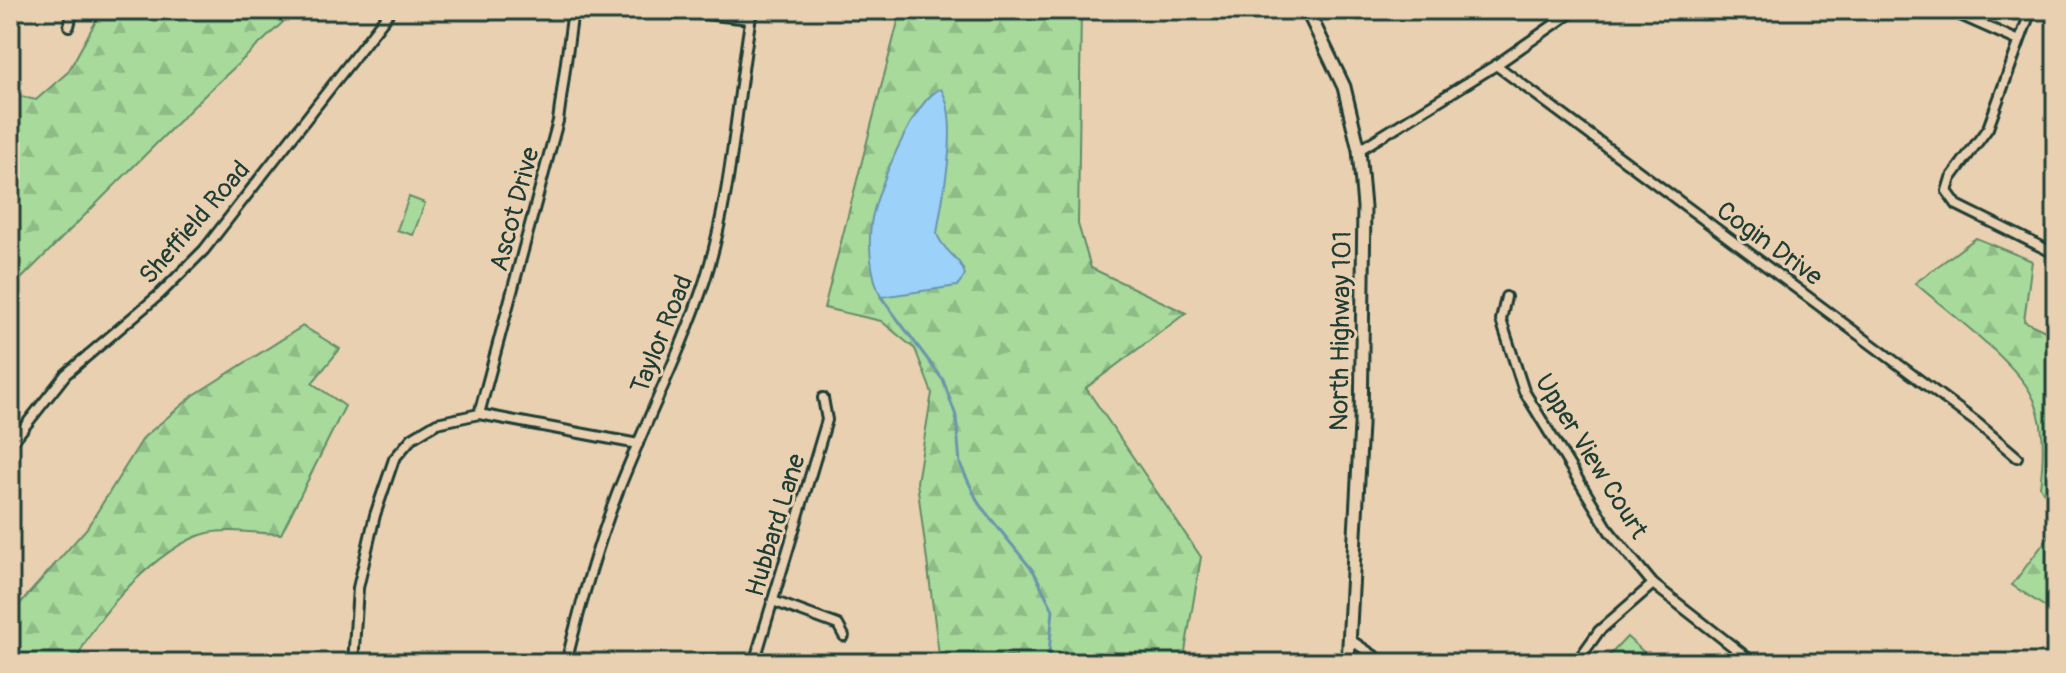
<svg xmlns="http://www.w3.org/2000/svg" width="2066" height="673" font-family="Pangolin,sans-serif">
	<style>
		.forest { fill: url(#forest-firs); stroke: #638c68; stroke-width: 2 }
		.pitch { fill: #a7da9b; stroke: #638c68; stroke-width: 2 }
		.water { fill: #9cd1fa; stroke: #6a96ab; stroke-width: 2 }
		.lines { fill: none; stroke-linecap: round; stroke-linejoin: round }
		.stream { stroke: #6a96ab; stroke-width: 3 }
		.minor-casing { stroke: #1f3d34; stroke-width: 14 }
		.secondary-casing { stroke: #1f3d34; stroke-width: 17 }
		.minor { stroke: #e9d0b1; stroke-width: 8 }
		.secondary { stroke: #e9d0b1; stroke-width: 11 }
		.labels { text-anchor: middle; stroke-width: 6; stroke-linejoin: round; paint-order: stroke }
		.street-label { font-size: 26px; fill: #1f3d34; stroke: #e9d0b1 }
	</style>
	<defs>
		<pattern id="forest-firs" width="22" height="20" patternUnits="userSpaceOnUse" patternTransform="scale(2)"><rect width="22" height="20" fill="#a7da9b"/><path d="M5 1l3.5 6h-7zM16 11l3.5 6h-7z" fill="#8fbc86"/></pattern>
	</defs>
	<rect width="100%" height="100%" fill="#e9d0b1"/>
	<filter id="ink" filterUnits="userSpaceOnUse"><feTurbulence type="fractalNoise" baseFrequency=".0125" numOctaves="2"/><feDisplacementMap in="SourceGraphic" scale="16" xChannelSelector="R" yChannelSelector="G"/><feConvolveMatrix kernelMatrix="1 2 1 2 8 2 1 2 1" color-interpolation-filters="sRGB"/></filter>
	<g filter="url(#ink)">
		<g class="forest">
			<path d="M102 10H296L208 92 10 290V94L36 100 68 72Z"/>
			<path d="M901 10H1081L1078 224 1091 268 1186 313 1086 388 1201 557 1183 663H1016V655L940 663 917 482 932 393 915 349 881 321 824 308Z"/>
			<path d="M1976 238 2032 261 2024 321 2056 336V508L2040 487C2044 456 2046 418 2029 390 2008 356 1947 311 1915 283Z"/>
			<path d="M303 326 340 349 312 383 345 406 281 534C259 534 230 528 208 533 162 543 90 619 76 663H10V615L87 528 144 437 194 395Z"/>
			<path d="M2056 527V614L2012 585Z"/>
		</g>
		<g class="pitch">
			<path d="M409 197 425 203 413 235 397 230Z"/>
			<path d="M1627 637 1656 663H1615L1608 657Z"/>
		</g>
		<path class="water" d="M941 89C961 122 942 196 937 234 943 252 961 257 965 275L957 286 881 297C871 276 868 247 871 224 874 196 915 96 941 89Z"/>
		<g class="lines">
			<path class="stream" d="M881 297 943 380 956 416 960 464 979 504 1034 572 1053 610 1048 663"/>
			<g class="minor-casing">
				<g id="minor">
					<path d="M666 10 750 19"/>
					<path d="M1949 10 2019 41"/>
					<path d="M2031 10 1988 128 1951 178 1947 191 1957 205 2056 254"/>
					<path d="M69 26 73 10"/>
					<path d="M1496 65 1976 422 2017 457"/>
					<path d="M1359 150 1496 65 1575 10"/>
					<path d="M1506 297 1501 320 1524 391 1610 532 1653 584 1754 663"/>
					<path d="M479 414 558 121 573 10"/>
					<path d="M10 445 66 374 160 294 204 250 391 10"/>
					<path d="M773 601 838 625 844 636"/>
					<path d="M1349 639 1385 663"/>
					<path d="M353 663 358 588 375 515 394 459 412 438 437 423 479 414 638 444"/>
					<path d="M566 663C580 606 596 549 617 494 645 422 681 353 705 280 733 191 736 101 752 10"/>
					<path d="M754 663 827 420 823 398"/>
					<path d="M1576 663 1599 631 1653 584"/>
				</g>
			</g>
			<g class="secondary-casing">
				<path id="secondary" d="M1307 10 1344 87 1359 150 1364 207 1361 425 1348 663"/>
			</g>
			<use href="#minor" class="minor"/>
			<use href="#secondary" class="secondary"/>
		</g>
	</g>
	<g class="labels">
		<g class="street-label">
			<text transform="translate(514 209) rotate(-75)" y="9">Ascot Drive</text>
			<text transform="translate(194 222) rotate(-49)" y="9">Sheffield Road</text>
			<text transform="translate(1770 243) rotate(36)" y="9">Cogin Drive</text>
			<text transform="translate(1340 331) rotate(-89)" y="9">North Highway 101</text>
			<text transform="translate(661 334) rotate(-68)" y="9">Taylor Road</text>
			<text transform="translate(1592 456) rotate(58)" y="9">Upper View Court</text>
			<text transform="translate(775 525) rotate(-73)" y="9">Hubbard Lane</text>
		</g>
	</g>
	<rect width="2066" height="673" fill="none" stroke="#e9d0b1" stroke-width="40"/>
	<rect x="20" y="20" width="2026" height="633" fill="none" stroke="#1f3d34" stroke-width="3" filter="url(#ink)"/>
</svg>
